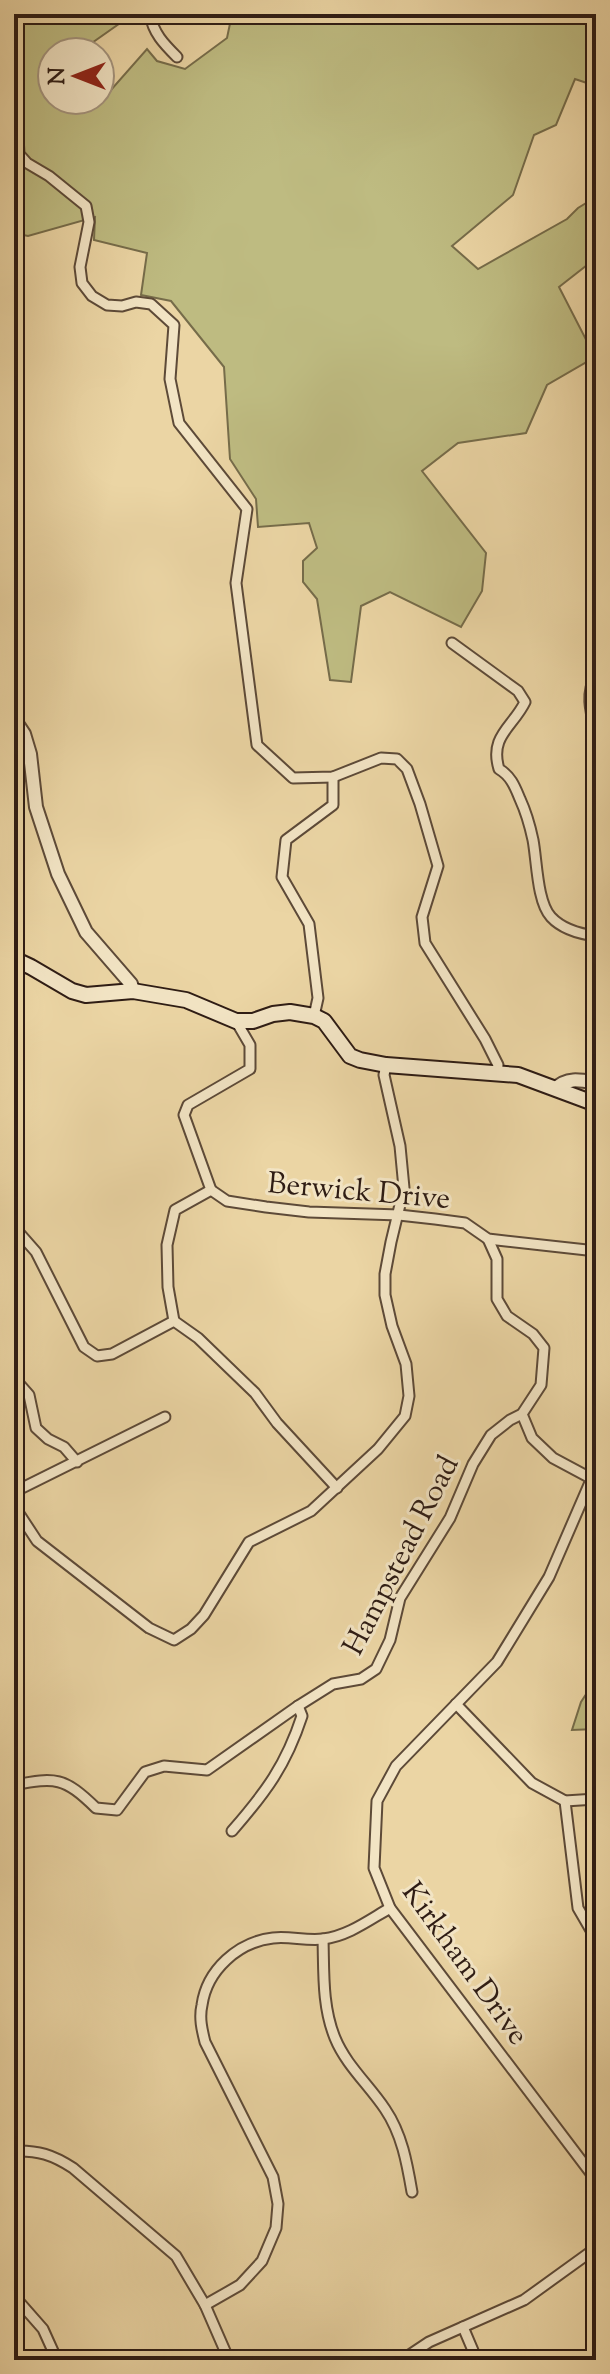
<svg xmlns="http://www.w3.org/2000/svg" width="610" height="2374" font-family="'Sorts Mill Goudy',serif">
	<style>
		.green { fill: #bebb81; stroke: #766c4a; stroke-width: 2 }
		.lines { fill: none; stroke-linecap: round; stroke-linejoin: round }
		.minor-casing { stroke: #5d4a38; stroke-width: 13 }
		.tertiary-casing { stroke: #5d4a38; stroke-width: 16 }
		.secondary-casing { stroke: #2e1c14; stroke-width: 18 }
		.minor { stroke: #f2e4c4; stroke-width: 9 }
		.tertiary { stroke: #f2e4c4; stroke-width: 12 }
		.secondary { stroke: #f2e4c4; stroke-width: 14 }
		.labels { text-anchor: middle; stroke-width: 6; stroke-linejoin: round; paint-order: stroke }
		.street-label { font-size: 30px; fill: #2e1c14; stroke: #f2e4c4 }
	</style>
	<rect width="100%" height="100%" fill="#ebd5a4"/>
	<filter id="stains"><feTurbulence type="fractalNoise" baseFrequency=".0025" numOctaves="4"/><feColorMatrix values="0 0 0 0 .2 0 0 0 0 .09 0 0 0 0 .02 0 0 0 .5 -.17"/></filter>
	<radialGradient id="worn" r=".72"><stop offset=".6" stop-color="#630" stop-opacity="0"/><stop offset="1" stop-color="#630" stop-opacity=".3"/></radialGradient>
	<g class="green">
		<path d="M14 14H133L79 52H52V100H90L96 107 147 49 157 61 185 69 227 38 232 14H596V86L575 79 556 125 534 135 513 195 452 246 478 269 567 219 578 208 596 197V258L559 287 595 357 547 385 526 433 458 443 422 471 486 553 482 591 461 627 390 592 361 606 351 682 330 680 317 599 303 582V561L317 548 309 523 258 527 256 499 230 459 224 367 171 301 141 295 147 253 94 240 95 217 28 236 14 233V170L16 169 14 165Z"/>
		<path d="M596 1679V1729L572 1730 581 1702Z"/>
	</g>
	<g class="lines">
		<g class="minor-casing">
			<g id="minor">
				<path d="M150 14C153 33 164 44 177 57"/>
				<path d="M14 116 17 119 19 154 27 163 49 176 86 206 89 222 80 267 82 283 92 296 107 305 122 306 136 302 151 304 174 325 170 379 179 423 247 509 236 583 257 745 293 778 333 777 381 758 397 759 407 769 420 804 438 866 422 917 425 943 485 1039 498 1065 497 1072"/>
				<path d="M596 566 592 579 596 598"/>
				<path d="M452 643 518 691 525 702C513 727 489 736 499 769 511 776 515 787 520 799 526 812 530 826 533 840 537 861 537 902 551 917 563 930 580 934 596 936"/>
				<path d="M596 675C585 694 591 713 596 733"/>
				<path d="M314 1016 318 998 309 924 282 877 286 840 333 805V777"/>
				<path d="M211 1190 227 1201 266 1207 309 1212 399 1215 435 1219 465 1223 488 1239 596 1251"/>
				<path d="M14 1227 36 1252 84 1347 97 1356 112 1354 174 1321 198 1338 255 1393 277 1423 337 1488"/>
				<path d="M174 1321 168 1287 167 1245 175 1210 211 1190 184 1115 188 1105 250 1069V1045L236 1021"/>
				<path d="M14 1378 29 1395 36 1428 48 1439 64 1447 77 1462"/>
				<path d="M522 1414 532 1438 553 1458 596 1481"/>
				<path d="M591 1480 549 1577 497 1662 396 1766 377 1801 374 1868 390 1908 596 2180"/>
				<path d="M14 1492 165 1417"/>
				<path d="M14 1506 37 1541 149 1628 174 1640 191 1629 204 1615 249 1542 311 1511 378 1449 405 1416 409 1396 406 1364 392 1326 385 1295V1274L391 1242 404 1188 400 1146 384 1075 386 1065"/>
				<path d="M456 1704 532 1783 565 1801 596 1799"/>
				<path d="M14 1785C56 1777 64 1777 96 1808L117 1810 145 1772 164 1766 207 1770 298 1706 333 1684 361 1679 376 1669 390 1640 400 1598 450 1518 473 1464 491 1435 510 1420 522 1414 541 1385 544 1348 533 1334 507 1316 497 1299V1259L488 1239"/>
				<path d="M565 1801 578 1908 596 1939"/>
				<path d="M232 1831C266 1792 286 1765 302 1716L298 1706"/>
				<path d="M323 1939C324 1972 322 2006 335 2038 346 2065 369 2085 385 2109 402 2134 407 2163 412 2192"/>
				<path d="M14 2151C38 2150 53 2155 73 2168L176 2256 205 2305 229 2360"/>
				<path d="M14 2296 43 2329 57 2360"/>
				<path d="M205 2305 240 2285 262 2261 276 2228 278 2204 273 2177 205 2042C202 2030 199 2018 202 2005 207 1970 238 1942 273 1938 289 1936 306 1941 323 1939 348 1936 369 1920 390 1908"/>
				<path d="M463 2327 477 2360"/>
				<path d="M402 2360 429 2342 524 2300 596 2248"/>
			</g>
		</g>
		<g class="tertiary-casing">
			<g id="tertiary">
				<path d="M14 719 24 734 30 754 36 807 58 874 86 932 131 984 133 991"/>
				<path d="M555 1089C567 1077 580 1080 596 1083"/>
			</g>
		</g>
		<g class="secondary-casing">
			<path id="secondary" d="M14 959 31 967 72 991 86 995 133 991 186 1000 236 1021H253L273 1014 290 1012 314 1016 324 1021 350 1056 360 1060 386 1065 518 1075 596 1104"/>
		</g>
		<use href="#minor" class="minor"/>
		<use href="#tertiary" class="tertiary"/>
		<use href="#secondary" class="secondary"/>
	</g>
	<g class="labels">
		<g class="street-label">
			<text transform="translate(359 1190) rotate(5)" y="10">Berwick Drive</text>
			<text transform="translate(400 1555) rotate(-63)" y="10">Hampstead Road</text>
			<text transform="translate(466 1963) rotate(54)" y="10">Kirkham Drive</text>
		</g>
	</g>
	<rect width="610" height="2374" fill="none" stroke="#ebd5a4" stroke-width="48"/>
	<rect x="16" y="16" width="578" height="2342" fill="none" stroke="#2e1c14" stroke-width="4"/>
	<rect x="24" y="24" width="562" height="2326" fill="none" stroke="#2e1c14" stroke-width="2"/>
	<g transform="translate(76 76) rotate(270)"><circle r="38" fill="#f2e4c4" stroke="#a4947e" stroke-width="2"/>
	<path d="M0-6L14 30L0 20L-14 30Z" fill="#8f2418"/>
	<text y="-12" font-size="22" font-weight="bold" text-anchor="middle" fill="#2e1c14">N</text>
	</g>
	<rect width="100%" height="100%" filter="url(#stains)"/>
	<rect width="100%" height="100%" fill="url(#worn)"/>
</svg>
